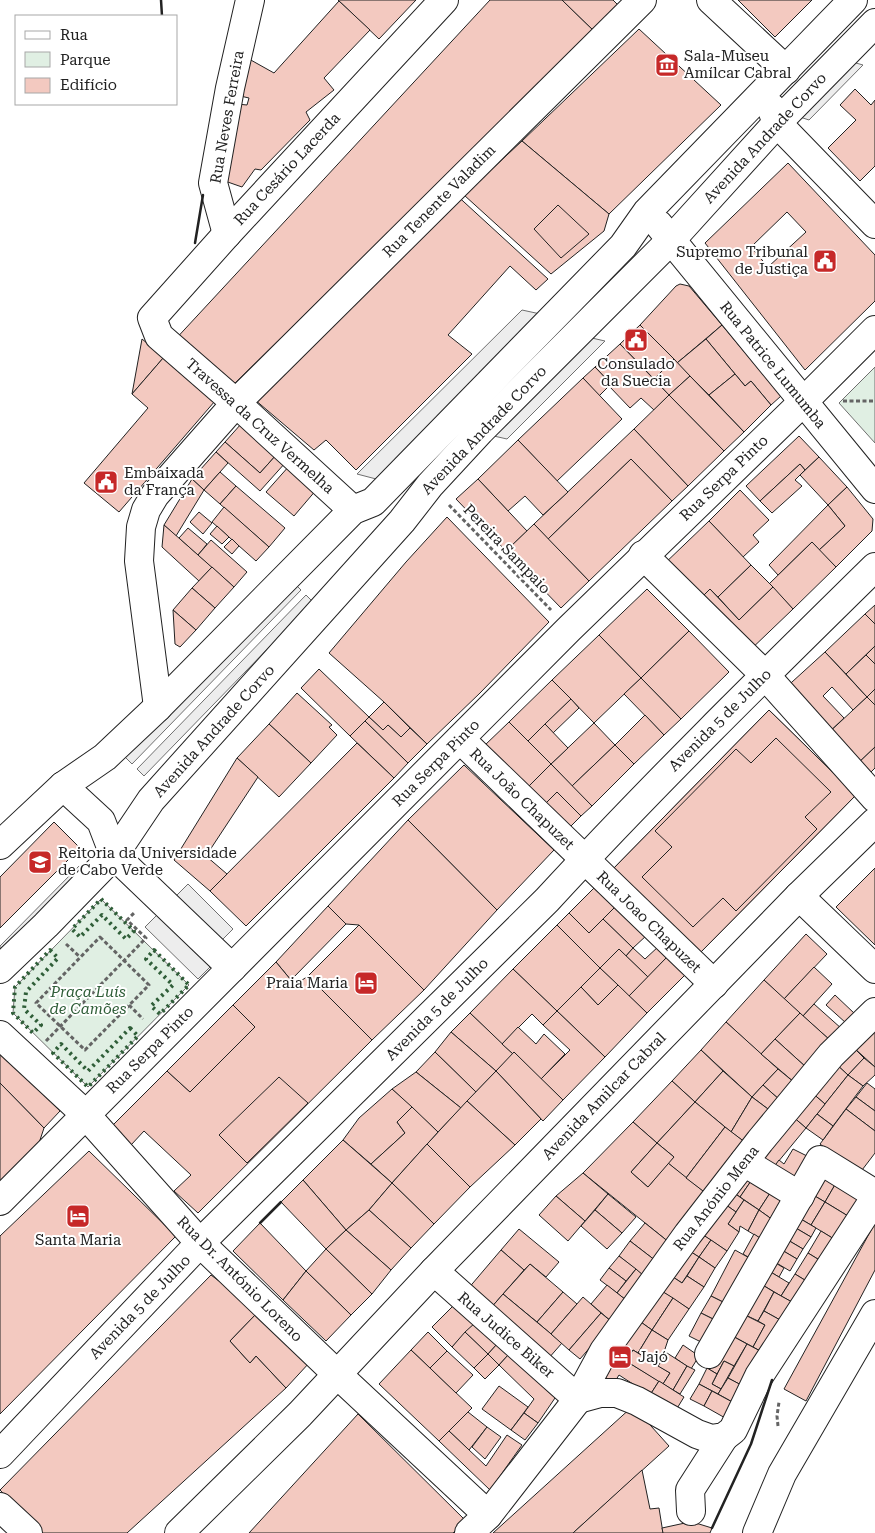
<svg xmlns="http://www.w3.org/2000/svg" width="875" height="1533" font-family="'Roboto Serif',serif">
	<style>
		.green { fill: #e0efe3; stroke: #6f6f6f }
		.parking { fill: #ededed; stroke: #6f6f6f }
		.building { fill: #f3c9c0; stroke: #222; fill-rule: evenodd }
		.lines { fill: none; stroke-linecap: round; stroke-linejoin: round }
		.minor-casing { stroke: #222; stroke-width: 30 }
		.path { stroke: #646464; stroke-width: 3; stroke-dasharray: 4 2.5; stroke-linecap: butt }
		.minor { stroke: #fff; stroke-width: 28 }
		.hedge { stroke: #2f5e38; stroke-width: 4; stroke-dasharray: 2.5 4; stroke-linecap: butt }
		.wall { stroke: #222; stroke-width: 2.5 }
		.labels { text-anchor: middle; stroke-width: 4; stroke-linejoin: round; paint-order: stroke }
		.poi-label { font-size: 15px; fill: #222; stroke: #fff; text-anchor: start }
		.street-label { font-size: 15px; fill: #222; stroke: #fff }
		.park-label { font-size: 15px; font-style: italic; fill: #2f5e38; stroke: #fff }
	</style>
	<rect width="100%" height="100%" fill="#fff"/>
	<g class="green">
		<path d="M875 367V443L839 403Z"/>
		<path d="M101 899 189 985 88 1087 13 1013 15 987Z"/>
	</g>
	<g class="parking">
		<path d="M849 61 863 65 809 120 794 115Z"/>
		<path d="M522 310 545 315 380 480 357 474Z"/>
		<path d="M583 336 605 341 507 439 485 434Z"/>
		<path d="M294 583 301 590 132 764 125 757Z"/>
		<path d="M306 595 313 602 144 776 137 769Z"/>
		<path d="M79 866 86 872 0 959V946Z"/>
		<path d="M188 884 233 929 221 941 175 897Z"/>
		<path d="M157 915 210 967 198 979 145 927Z"/>
	</g>
	<g class="building">
		<path d="M338 0H416L379 39Z"/>
		<path d="M490 0H562L594 31 228 390 172 343Z"/>
		<path d="M562 0H613L620 7 594 31Z"/>
		<path d="M738 0H812L775 37Z"/>
		<path d="M339 1 370 30 324 78 334 90 306 112 310 120 261 170 255 169 242 187 222 180 237 104 247 105 249 98 236 95 249 59 274 73Z"/>
		<path d="M639 29 721 105 609 214 522 141Z"/>
		<path d="M855 89 871 105 875 100V166L860 181 828 148 856 120 840 105Z"/>
		<path d="M522 141 609 214 604 231 551 274 464 195Z"/>
		<path d="M788 163 875 255V301L805 370 705 243ZM787 212 806 232 768 267 751 247Z"/>
		<path d="M452 191 548 279 536 290 510 266 448 335 472 354 356 470 326 440 314 450 254 399Z"/>
		<path d="M558 205 589 234 561 258 534 229Z"/>
		<path d="M680 284 689 286 722 325 677 363 640 325 676 286Z"/>
		<path d="M640 325 674 359 654 379 620 344Z"/>
		<path d="M722 325 781 396 771 405 751 381 745 386 706 339Z"/>
		<path d="M142 339 164 357 132 394Z"/>
		<path d="M706 339 735 374 709 395 677 363Z"/>
		<path d="M620 344 669 395 654 410 641 398 630 408 609 386 611 384 595 367Z"/>
		<path d="M164 357 215 401 119 512 84 483 148 408 132 394Z"/>
		<path d="M674 359 690 376 669 395 654 379Z"/>
		<path d="M595 367 611 384 599 396 583 378Z"/>
		<path d="M735 374 745 386 751 381 771 405 744 432 709 395Z"/>
		<path d="M690 376 744 432 724 451 669 395Z"/>
		<path d="M583 378 622 419 557 481 518 440Z"/>
		<path d="M669 395 724 451 688 486 634 429Z"/>
		<path d="M241 424 277 454 260 473 225 442Z"/>
		<path d="M634 429 688 486 672 501 631 459 548 539 534 524Z"/>
		<path d="M799 436 819 457 805 470 800 464 760 501 746 486Z"/>
		<path d="M518 440 568 492 543 515 525 496 508 511 478 479Z"/>
		<path d="M225 442 260 473 277 454 286 462 260 491 216 452Z"/>
		<path d="M216 452 228 463 204 490 192 479Z"/>
		<path d="M819 457 847 487 828 505 800 475Z"/>
		<path d="M631 459 672 501 589 581 548 539Z"/>
		<path d="M800 464 805 470 795 480 802 486 772 513 760 501Z"/>
		<path d="M290 465 317 489 294 516 266 492Z"/>
		<path d="M220 472 236 486 220 504 204 490Z"/>
		<path d="M192 479 204 490 176 536 164 525Z"/>
		<path d="M478 479 527 531 506 551 456 499Z"/>
		<path d="M236 486 285 528 269 547 220 504Z"/>
		<path d="M847 487 873 519 872 531 836 567 819 550 845 526 828 505Z"/>
		<path d="M740 490 769 520 753 535 759 542 743 557 709 521Z"/>
		<path d="M828 505 845 526 819 550 812 542 778 575 769 565Z"/>
		<path d="M224 507 269 547 256 561 212 522Z"/>
		<path d="M199 512 212 523 203 534 190 522Z"/>
		<path d="M447 517 549 622 480 693 427 744 384 702 329 653 406 562Z"/>
		<path d="M709 521 751 565 718 597 710 589 696 603 661 567Z"/>
		<path d="M534 524 589 581 561 608 506 551Z"/>
		<path d="M164 525 212 567 199 581 162 547Z"/>
		<path d="M217 526 229 537 222 544 210 534Z"/>
		<path d="M188 528 207 544 198 555 179 538Z"/>
		<path d="M232 539 239 546 232 554 224 547Z"/>
		<path d="M211 540 247 572 234 587 198 555Z"/>
		<path d="M812 542 836 567 793 609 769 584Z"/>
		<path d="M751 565 773 587 739 620 718 597Z"/>
		<path d="M212 567 234 587 215 608 192 588Z"/>
		<path d="M773 587 793 609 746 654 696 603 710 589 739 620Z"/>
		<path d="M192 588 215 608 196 630 173 610Z"/>
		<path d="M647 589 689 631 641 678 599 635Z"/>
		<path d="M875 605V624L865 614Z"/>
		<path d="M173 610 196 630 180 647 175 644Z"/>
		<path d="M865 614 875 624V646L846 674 825 652Z"/>
		<path d="M689 631 729 672 681 719 641 678Z"/>
		<path d="M599 635 641 678 594 723 552 680Z"/>
		<path d="M875 646V664L866 655Z"/>
		<path d="M825 652 867 697 853 710 832 687 823 696 844 718 824 737 781 692Z"/>
		<path d="M866 655 875 664V689L867 697 846 674Z"/>
		<path d="M319 669 369 717 350 736 301 688Z"/>
		<path d="M641 678 681 719 664 735 624 694Z"/>
		<path d="M552 680 571 699 528 741 509 722Z"/>
		<path d="M875 689V705L867 697Z"/>
		<path d="M297 693 332 725 329 727 337 735 311 763 269 724Z"/>
		<path d="M867 697 875 705V747L853 768 824 737Z"/>
		<path d="M571 699 579 708 553 733 545 724Z"/>
		<path d="M384 702 410 728 401 737 388 725 383 730 369 717Z"/>
		<path d="M769 710 856 795 699 954 612 870ZM776 738 831 792 805 817 817 829 736 911 723 898 693 927 642 877 672 847 655 831 736 749 751 763Z"/>
		<path d="M769 710 856 795 699 954 612 870Z"/>
		<path d="M645 715 664 735 634 764 615 745Z"/>
		<path d="M369 717 383 730 388 725 401 737 410 728 427 744 408 763 365 721Z"/>
		<path d="M365 721 408 763 394 778 350 736Z"/>
		<path d="M509 722 551 764 526 789 484 746Z"/>
		<path d="M594 723 615 745 572 786 551 764Z"/>
		<path d="M269 724 311 763 279 797 237 758Z"/>
		<path d="M545 724 568 748 551 764 528 741Z"/>
		<path d="M776 738 831 792 805 817 817 829 736 911 723 898 693 927 642 877 672 847 655 831 736 749 751 763Z"/>
		<path d="M357 743 394 778 246 926 210 891Z"/>
		<path d="M615 745 634 764 592 806 572 786Z"/>
		<path d="M875 747V768L864 779 853 768Z"/>
		<path d="M237 758 258 777 206 856 227 874 210 891 174 860Z"/>
		<path d="M551 764 592 806 581 816 557 792 543 806 526 789Z"/>
		<path d="M464 765 554 850 497 910 408 820Z"/>
		<path d="M557 792 581 816 567 830 543 806Z"/>
		<path d="M408 820 497 910 424 990 359 925 346 924 328 906Z"/>
		<path d="M54 822 80 848 0 928V877Z"/>
		<path d="M875 868V945L836 907Z"/>
		<path d="M597 885 617 905 589 933 569 913Z"/>
		<path d="M617 905 647 935 633 948 603 919Z"/>
		<path d="M328 906 346 924 291 980 276 962Z"/>
		<path d="M569 913 589 933 603 919 633 948 626 956 619 949 600 968 557 925Z"/>
		<path d="M359 925 424 990 372 1040 308 976Z"/>
		<path d="M557 925 600 968 557 1011 513 969Z"/>
		<path d="M806 934 827 954 784 999 764 980Z"/>
		<path d="M659 946 668 956 648 977 626 956 633 948 645 959Z"/>
		<path d="M619 949 648 977 629 996 600 968Z"/>
		<path d="M668 956 686 974 647 1013 629 996Z"/>
		<path d="M276 962 295 985 308 976 372 1040 198 1213 174 1191 191 1175 144 1131 131 1145 111 1127 167 1071 190 1092 255 1027 233 1005Z"/>
		<path d="M814 967 832 984 803 1016 784 999Z"/>
		<path d="M600 968 618 985 598 1005 581 987Z"/>
		<path d="M513 969 557 1011 543 1025 532 1014 502 1044 470 1013Z"/>
		<path d="M764 980 800 1013 761 1054 726 1022Z"/>
		<path d="M618 985 647 1013 605 1057 557 1011 581 987 598 1005Z"/>
		<path d="M835 995 855 1014 846 1023 826 1005Z"/>
		<path d="M814 1004 842 1029 831 1041 803 1016Z"/>
		<path d="M233 1005 255 1027 190 1092 167 1071Z"/>
		<path d="M557 1011 605 1057 563 1100 541 1079 570 1050 543 1025Z"/>
		<path d="M470 1013 513 1054 496 1071 451 1032Z"/>
		<path d="M800 1013 831 1041 807 1068 775 1039Z"/>
		<path d="M875 1020V1067L852 1046Z"/>
		<path d="M726 1022 778 1069 752 1097 701 1050Z"/>
		<path d="M518 1027 536 1044 544 1034 565 1054 541 1079 514 1052 513 1054 502 1044Z"/>
		<path d="M451 1032 496 1071 476 1092 435 1052Z"/>
		<path d="M775 1039 807 1068 795 1083 761 1054Z"/>
		<path d="M852 1046 864 1058 848 1075 836 1064Z"/>
		<path d="M701 1050 723 1071 695 1102 672 1081Z"/>
		<path d="M0 1052 60 1111 44 1128 0 1083Z"/>
		<path d="M435 1052 476 1092 461 1108 416 1072Z"/>
		<path d="M514 1052 563 1100 543 1121 496 1071Z"/>
		<path d="M864 1058 875 1067V1075L863 1086 848 1075Z"/>
		<path d="M836 1064 848 1075 825 1104 810 1091Z"/>
		<path d="M778 1069 795 1083 781 1101 763 1085Z"/>
		<path d="M496 1071 541 1119 515 1145 467 1101Z"/>
		<path d="M723 1071 752 1097 731 1132 695 1102Z"/>
		<path d="M416 1072 461 1108 438 1132 392 1089Z"/>
		<path d="M848 1075 863 1086 833 1126 817 1114Z"/>
		<path d="M279 1077 308 1103 247 1163 219 1135Z"/>
		<path d="M672 1081 695 1102 657 1143 633 1122Z"/>
		<path d="M0 1083 44 1128 39 1143 0 1181Z"/>
		<path d="M867 1083 875 1089V1111L856 1097Z"/>
		<path d="M763 1085 781 1101 772 1112 752 1097Z"/>
		<path d="M392 1089 412 1107 397 1122 405 1133 371 1164 343 1140 359 1118Z"/>
		<path d="M810 1091 825 1104 806 1128 791 1115Z"/>
		<path d="M752 1097 772 1112 746 1143 731 1132Z"/>
		<path d="M856 1097 875 1111V1131L846 1109Z"/>
		<path d="M467 1101 515 1145 470 1187 427 1144Z"/>
		<path d="M695 1102 725 1127 686 1178 668 1163 674 1157 657 1143Z"/>
		<path d="M412 1107 438 1132 392 1183 371 1164 405 1133 397 1122Z"/>
		<path d="M846 1109 875 1131V1153L859 1174 820 1144Z"/>
		<path d="M817 1114 833 1126 823 1140 806 1128Z"/>
		<path d="M791 1115 806 1128 773 1168 757 1155Z"/>
		<path d="M633 1122 657 1143 631 1172 648 1187 668 1163 707 1194 670 1243 583 1173Z"/>
		<path d="M725 1127 746 1143 707 1194 686 1178Z"/>
		<path d="M343 1140 392 1183 369 1210 346 1230 303 1180Z"/>
		<path d="M657 1143 674 1157 648 1187 631 1172Z"/>
		<path d="M427 1144 470 1187 434 1224 392 1183Z"/>
		<path d="M793 1149 807 1156 796 1180 773 1168 779 1160 784 1164Z"/>
		<path d="M89 1151 176 1236 0 1414V1236Z"/>
		<path d="M583 1173 608 1194 585 1221 556 1196Z"/>
		<path d="M820 1173 836 1183 825 1202 808 1192Z"/>
		<path d="M742 1175 751 1181 740 1197 730 1190Z"/>
		<path d="M303 1180 346 1230 326 1249 281 1202Z"/>
		<path d="M751 1181 770 1193 759 1210 740 1197Z"/>
		<path d="M392 1183 434 1224 411 1248 369 1210Z"/>
		<path d="M836 1183 859 1197 848 1216 825 1202Z"/>
		<path d="M730 1190 744 1200 736 1212 722 1202Z"/>
		<path d="M808 1192 825 1202 811 1225 794 1215Z"/>
		<path d="M770 1193 784 1203 773 1220 759 1210Z"/>
		<path d="M608 1194 636 1217 622 1233 595 1210Z"/>
		<path d="M556 1196 585 1221 568 1241 539 1215Z"/>
		<path d="M744 1200 759 1210 748 1231 740 1226 739 1232 728 1224Z"/>
		<path d="M722 1202 736 1212 728 1224 739 1232 727 1251 700 1233Z"/>
		<path d="M825 1202 848 1216 834 1239 811 1225Z"/>
		<path d="M369 1210 411 1248 391 1270 346 1230Z"/>
		<path d="M595 1210 622 1233 607 1249 581 1226Z"/>
		<path d="M759 1210 773 1220 763 1240 748 1231Z"/>
		<path d="M794 1215 816 1228 811 1237 789 1224Z"/>
		<path d="M260 1223 306 1271 283 1300 233 1251Z"/>
		<path d="M645 1223 670 1243 656 1261 630 1241Z"/>
		<path d="M875 1223V1270L806 1401 784 1389Z"/>
		<path d="M789 1224 811 1237 803 1249 781 1236Z"/>
		<path d="M519 1229 559 1262 546 1277 530 1264 524 1270 501 1250Z"/>
		<path d="M346 1230 391 1270 372 1294 326 1249Z"/>
		<path d="M821 1231 834 1239 821 1261 808 1253Z"/>
		<path d="M700 1233 711 1240 699 1257 688 1250Z"/>
		<path d="M754 1234 763 1240 753 1260 743 1254Z"/>
		<path d="M781 1236 803 1249 797 1259 775 1246Z"/>
		<path d="M711 1240 727 1251 715 1268 699 1257Z"/>
		<path d="M630 1241 656 1261 644 1276 619 1256Z"/>
		<path d="M775 1246 797 1259 790 1271 768 1258Z"/>
		<path d="M326 1249 372 1294 351 1315 306 1271Z"/>
		<path d="M501 1250 524 1270 490 1309 467 1290Z"/>
		<path d="M688 1250 699 1257 682 1283 670 1275Z"/>
		<path d="M735 1250 753 1260 729 1305 711 1296Z"/>
		<path d="M808 1253 821 1261 808 1282 795 1274Z"/>
		<path d="M619 1256 636 1269 626 1281 609 1268Z"/>
		<path d="M699 1257 715 1268 704 1287 687 1276Z"/>
		<path d="M769 1259 784 1268 779 1277 764 1268Z"/>
		<path d="M530 1264 563 1292 537 1322 503 1294Z"/>
		<path d="M609 1268 626 1281 617 1293 600 1280Z"/>
		<path d="M764 1268 789 1283 781 1296 756 1281Z"/>
		<path d="M636 1269 644 1276 626 1300 617 1293Z"/>
		<path d="M306 1271 351 1315 326 1341 283 1300Z"/>
		<path d="M795 1274 808 1282 792 1302 781 1296Z"/>
		<path d="M211 1275 259 1311 230 1341 250 1363 256 1356 286 1388 127 1533H42L0 1490Z"/>
		<path d="M670 1275 682 1283 687 1276 704 1287 689 1309 660 1290Z"/>
		<path d="M756 1281 774 1292 758 1321 737 1311Z"/>
		<path d="M607 1285 626 1300 612 1322 591 1304Z"/>
		<path d="M660 1290 673 1298 652 1330 638 1320Z"/>
		<path d="M563 1292 577 1304 551 1334 537 1322Z"/>
		<path d="M774 1292 792 1302 782 1321 764 1311Z"/>
		<path d="M503 1294 562 1343 548 1359 490 1309Z"/>
		<path d="M711 1296 729 1305 719 1322 701 1313Z"/>
		<path d="M583 1297 601 1313 569 1350 551 1334Z"/>
		<path d="M673 1298 689 1309 668 1340 652 1330Z"/>
		<path d="M456 1303 476 1322 452 1347 432 1327Z"/>
		<path d="M259 1311 310 1362 286 1388 256 1356 250 1363 230 1341Z"/>
		<path d="M737 1311 765 1325 753 1347 727 1333Z"/>
		<path d="M764 1311 782 1321 764 1353 753 1347 765 1325 758 1321Z"/>
		<path d="M601 1313 612 1322 580 1359 569 1350Z"/>
		<path d="M701 1313 719 1322 707 1345 689 1336Z"/>
		<path d="M638 1320 652 1330 638 1353 633 1350 626 1361 659 1381 650 1395 619 1375 614 1383 600 1374Z"/>
		<path d="M476 1322 498 1343 488 1354 465 1332Z"/>
		<path d="M652 1330 668 1340 664 1352 667 1353 658 1366 638 1353Z"/>
		<path d="M428 1332 447 1351 430 1368 411 1350Z"/>
		<path d="M465 1332 488 1354 474 1368 452 1347Z"/>
		<path d="M727 1333 747 1344 734 1366 724 1361 717 1374 707 1368Z"/>
		<path d="M498 1343 509 1354 499 1365 488 1354Z"/>
		<path d="M747 1344 764 1353 745 1387 728 1378Z"/>
		<path d="M683 1345 699 1356 691 1369 675 1358Z"/>
		<path d="M411 1350 472 1408 439 1441 379 1384Z"/>
		<path d="M633 1350 670 1373 663 1384 626 1361Z"/>
		<path d="M447 1351 473 1375 456 1393 430 1368Z"/>
		<path d="M667 1353 687 1366 673 1390 663 1384 670 1373 658 1366Z"/>
		<path d="M488 1354 499 1365 485 1379 474 1368Z"/>
		<path d="M509 1354 555 1398 538 1423 524 1413 534 1399 499 1365Z"/>
		<path d="M724 1361 734 1366 721 1389 712 1384Z"/>
		<path d="M687 1366 695 1370 680 1394 673 1390Z"/>
		<path d="M707 1368 717 1374 712 1384 721 1389 718 1394 699 1384Z"/>
		<path d="M728 1378 745 1387 736 1404 718 1394Z"/>
		<path d="M659 1381 684 1397 676 1410 650 1395Z"/>
		<path d="M699 1384 712 1391 704 1406 690 1399Z"/>
		<path d="M499 1386 528 1407 511 1430 482 1409Z"/>
		<path d="M712 1391 736 1404 727 1419 704 1406Z"/>
		<path d="M633 1406 669 1446 573 1533H493Z"/>
		<path d="M468 1412 487 1427 469 1450 449 1431Z"/>
		<path d="M524 1413 538 1423 525 1440 511 1430Z"/>
		<path d="M358 1414 466 1521 453 1533H249Z"/>
		<path d="M487 1427 501 1437 485 1459 472 1447Z"/>
		<path d="M449 1431 486 1466 507 1435 522 1445 490 1490 439 1441Z"/>
		<path d="M642 1470 650 1509 659 1508 663 1533H573Z"/>
		<path d="M685 1523 699 1524 712 1528 710 1533H663L662 1528Z"/>
	</g>
	<g class="lines">
		<g class="minor-casing">
			<g id="minor">
				<path d="M711 0 786 70"/>
				<path d="M771 107 777 123 875 224"/>
				<path d="M659 225 875 489"/>
				<path d="M227 234 213 183 230 88 250 0"/>
				<path d="M353 510 236 403 159 336 152 318 227 234 444 0"/>
				<path d="M643 555 765 675 875 798"/>
				<path d="M158 707 139 561 141 527 146 510 155 495 236 403 642 0"/>
				<path d="M460 739 714 984"/>
				<path d="M63 786 101 821 114 855 232 968"/>
				<path d="M0 845 63 786 105 757 158 707 353 510 373 502 623 246 647 212 853 0"/>
				<path d="M799 896 875 969"/>
				<path d="M0 969 46 925 114 855 151 800 402 521 430 485 480 431 671 240 777 123 875 23"/>
				<path d="M0 1035 85 1114 200 1243 338 1375 488 1515"/>
				<path d="M744 1162 800 1196"/>
				<path d="M0 1201 569 629 803 402 875 330"/>
				<path d="M434 1271 578 1399"/>
				<path d="M709 1354 820 1160 875 1194"/>
				<path d="M578 1399 600 1393H617L637 1401 697 1434 711 1439 724 1437 733 1430 759 1376 875 1198"/>
				<path d="M0 1454 200 1243 547 900C653 785 764 676 875 567"/>
				<path d="M0 1507 28 1533"/>
				<path d="M691 1511 690 1490 724 1437"/>
				<path d="M179 1533 300 1414 434 1271 799 896 875 822"/>
				<path d="M469 1533 488 1515 578 1399 604 1351 688 1234 760 1141 831 1055 875 1012"/>
				<path d="M757 1533 782 1474 875 1314"/>
			</g>
		</g>
		<g class="path">
			<path d="M843 401H875"/>
			<path d="M449 505 551 610"/>
			<path d="M100 937 149 985 85 1050 36 1003Z"/>
			<path d="M66 944 80 957"/>
			<path d="M129 1005 143 1019"/>
			<path d="M46 1041 146 938 127 920 135 912"/>
			<path d="M778 1426 777 1416 779 1402"/>
		</g>
		<use href="#minor" class="minor"/>
		<g class="hedge">
			<path d="M101 899 134 931 126 939 102 915 80 937 72 929Z"/>
			<path d="M50 950 58 958 26 992 24 1009 41 1025 33 1033 13 1013 15 987Z"/>
			<path d="M154 950 189 985 160 1014 151 1006 173 985 146 959Z"/>
			<path d="M130 1028 138 1036 88 1087 53 1053 61 1044 88 1071Z"/>
		</g>
		<g class="wall">
			<path d="M161 0 162 16"/>
			<path d="M195 243 203 195"/>
			<path d="M260 1223 281 1202"/>
			<path d="M712 1528 751 1444 772 1380"/>
		</g>
	</g>
	<defs>
		<g id="museum-square" transform="scale(1.25)"><rect x="-9" y="-9" width="18" height="18" rx="4" fill="#c62828" stroke="#fff"/><path d="M0-6L6-3V-2H-6V-3ZM-5-1h2V3h-2ZM-1-1h2V3h-2ZM3-1h2V3H3ZM-6 4H6V6H-6Z" fill="#fff"/></g>
		<g id="civic-square" transform="scale(1.25)"><rect x="-9" y="-9" width="18" height="18" rx="4" fill="#c62828" stroke="#fff"/><path d="M-.6-6.5H3V-4.5H.6V-3L4-1V1h2V6H-6V1h2V-1L-.6-3ZM-1.2 2.5V6h2.4V2.5Z" fill="#fff"/></g>
		<g id="university-square" transform="scale(1.25)"><rect x="-9" y="-9" width="18" height="18" rx="4" fill="#c62828" stroke="#fff"/><path d="M0-5L7-2L0 1L-7-2ZM-4 1L0 2.5L4 1V4Q0 6-4 4Z" fill="#fff"/></g>
		<g id="hotel-square" transform="scale(1.25)"><rect x="-9" y="-9" width="18" height="18" rx="4" fill="#c62828" stroke="#fff"/><path d="M-6-4.5h1.5V1H6V5H4.5V3h-9V5H-6ZM-4 0a1.8 1.8 0 1 1 3.6 0ZM.5 0V-2.5h3Q6-2.5 6 0Z" fill="#fff"/></g>
	</defs>
	<g fill-rule="evenodd">
		<use href="#museum-square" x="667" y="65"/>
		<use href="#civic-square" x="825" y="261"/>
		<use href="#civic-square" x="636" y="340"/>
		<use href="#civic-square" x="106" y="482"/>
		<use href="#university-square" x="40" y="862"/>
		<use href="#hotel-square" x="366" y="983"/>
		<use href="#hotel-square" x="78" y="1216"/>
		<use href="#hotel-square" x="620" y="1357"/>
	</g>
	<g class="labels">
		<g class="poi-label">
			<text x="684" y="61">Sala-Museu<tspan x="684" dy="17">Amílcar Cabral</tspan></text>
			<text x="808" y="257" text-anchor="end">Supremo Tribunal<tspan x="808" dy="17">de Justiça</tspan></text>
			<text x="636" y="369" text-anchor="middle">Consulado<tspan x="636" dy="17">da Suecia</tspan></text>
			<text x="124" y="478">Embaixada<tspan x="124" dy="17">da França</tspan></text>
			<text x="58" y="858">Reitoria da Universidade<tspan x="58" dy="17">de Cabo Verde</tspan></text>
			<text x="348" y="988" text-anchor="end">Praia Maria</text>
			<text x="78" y="1245" text-anchor="middle">Santa Maria</text>
			<text x="638" y="1362">Jajó</text>
		</g>
		<g class="street-label">
			<text transform="translate(227 117) rotate(-80)" y="5">Rua Neves Ferreira</text>
			<text transform="translate(765 138) rotate(-47)" y="5">Avenida Andrade Corvo</text>
			<text transform="translate(287 169) rotate(-47)" y="5">Rua Cesário Lacerda</text>
			<text transform="translate(439 201) rotate(-45)" y="5">Rua Tenente Valadim</text>
			<text transform="translate(773 365) rotate(51)" y="5">Rua Patrice Lumumba</text>
			<text transform="translate(260 426) rotate(42)" y="5">Travessa da Cruz Vermelha</text>
			<text transform="translate(484 430) rotate(-46)" y="5">Avenida Andrade Corvo</text>
			<text transform="translate(724 478) rotate(-44)" y="5">Rua Serpa Pinto</text>
			<text transform="translate(507 549) rotate(46)" y="5">Pereira Sampaio</text>
			<text transform="translate(720 720) rotate(-45)" y="5">Avenida 5 de Julho</text>
			<text transform="translate(214 731) rotate(-48)" y="5">Avenida Andrade Corvo</text>
			<text transform="translate(436 763) rotate(-45)" y="5">Rua Serpa Pinto</text>
			<text transform="translate(522 799) rotate(44)" y="5">Rua João Chapuzet</text>
			<text transform="translate(649 922) rotate(44)" y="5">Rua Joao Chapuzet</text>
			<text transform="translate(437 1009) rotate(-45)" y="5">Avenida 5 de Julho</text>
			<text transform="translate(150 1050) rotate(-45)" y="5">Rua Serpa Pinto</text>
			<text transform="translate(604 1096) rotate(-46)" y="5">Avenida Amilcar Cabral</text>
			<text transform="translate(716 1198) rotate(-52)" y="5">Rua Anónio Mena</text>
			<text transform="translate(240 1279) rotate(45)" y="5">Rua Dr. António Loreno</text>
			<text transform="translate(140 1307) rotate(-46)" y="5">Avenida 5 de Julho</text>
			<text transform="translate(506 1335) rotate(41)" y="5">Rua Judice Biker</text>
		</g>
		<g class="park-label">
			<text x="88" y="997">Praça Luís<tspan x="88" dy="17">de Camões</tspan></text>
		</g>
	</g>
	<rect x="15" y="15" width="162" height="90" fill="#ffffff" stroke="#a7a7a7"/>
	<rect x="25" y="31" width="25" height="8" fill="#ffffff" stroke="#a7a7a7"/>
	<text x="60" y="40" font-size="15" fill="#222222">Rua</text>
	<rect x="25" y="52" width="25" height="15" fill="#e0efe3" stroke="#a7a7a7"/>
	<text x="60" y="65" font-size="15" fill="#222222">Parque</text>
	<rect x="25" y="78" width="25" height="15" fill="#f3c9c0" stroke="#a7a7a7"/>
	<text x="60" y="90" font-size="15" fill="#222222">Edifício</text>
</svg>
